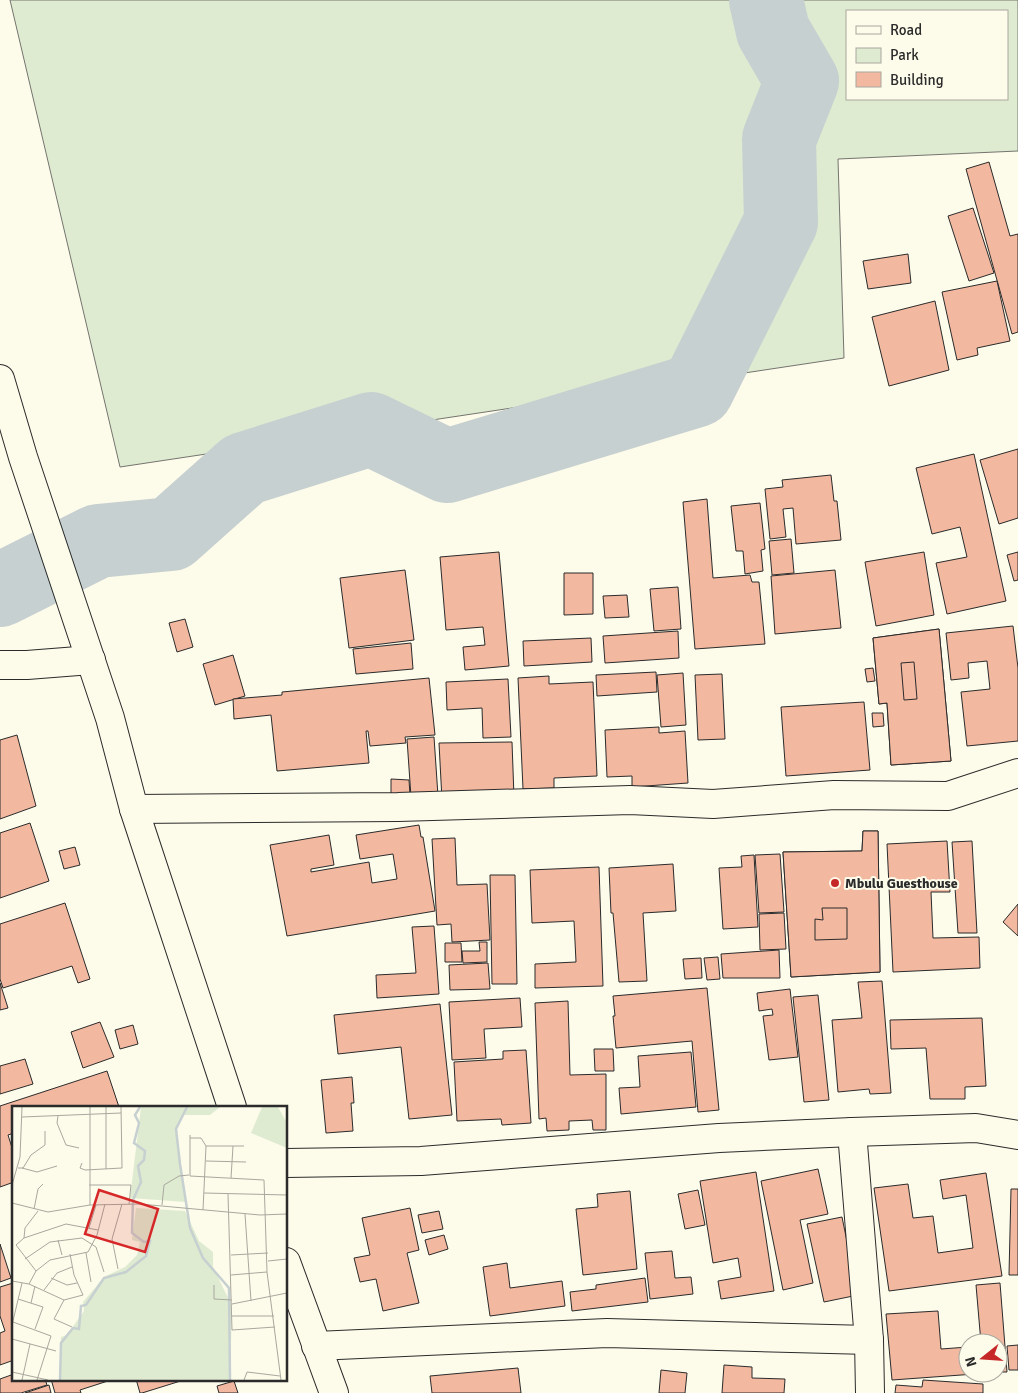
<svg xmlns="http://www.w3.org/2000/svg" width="1018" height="1393" font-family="Signika,sans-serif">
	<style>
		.green { fill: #deebd1; stroke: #74746e; fill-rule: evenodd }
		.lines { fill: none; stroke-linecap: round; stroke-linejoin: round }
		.river { stroke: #c7d0d0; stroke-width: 74 }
		.building { fill: #f2b8a0; stroke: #2b2b2b; fill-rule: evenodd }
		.street-casing { stroke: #2b2b2b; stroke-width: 30 }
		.secondary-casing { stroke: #2b2b2b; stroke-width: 30 }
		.street { stroke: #fdfbea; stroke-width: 28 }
		.secondary { stroke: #fdfbea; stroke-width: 28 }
		.poi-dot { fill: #c62828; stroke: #fdfbea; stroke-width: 2 }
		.labels { text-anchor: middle; stroke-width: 4; stroke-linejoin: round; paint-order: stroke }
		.poi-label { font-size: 14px; font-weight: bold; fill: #2b2b2b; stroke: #fdfbea; text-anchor: start }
		.inset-river { fill: none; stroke: #c7d0d0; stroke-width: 2.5 }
		.inset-road { fill: none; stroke: #a9a89e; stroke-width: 1 }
		.view { fill: #d62828; fill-opacity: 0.15; stroke: #d62828; stroke-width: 2.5 }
		.inset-edge { fill: none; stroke: #2b2b2b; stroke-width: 2.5 }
	</style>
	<rect width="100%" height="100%" fill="#fdfbea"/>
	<path class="green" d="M10 0H1018V151L838 159 844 358 120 467ZM847 11H1007V99H847Z"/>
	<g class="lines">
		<path class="river" d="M0 590 98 541 171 534 244 469 371 429 447 466 697 390 781 222 779 139 802 81 773 31 766 0"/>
	</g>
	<g class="building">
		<path d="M989 162 1010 236 1018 234V332L1012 334 966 169Z"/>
		<path d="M973 208 994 273 969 281 948 216Z"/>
		<path d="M908 254 911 283 868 289 863 261Z"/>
		<path d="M997 281 1010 341 977 348 978 355 957 360 942 292Z"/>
		<path d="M935 301 949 370 889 386 872 317Z"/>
		<path d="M1018 449V518L999 524 980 460Z"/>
		<path d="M974 454 1006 601 947 614 936 563 967 557 960 527 932 534 916 468Z"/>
		<path d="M831 475 834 501H837L841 540 796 544 793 508 783 509 786 537 770 539 765 489 783 487 782 480Z"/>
		<path d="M707 499 713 578 750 575 752 582H759L765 644 695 649 683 502Z"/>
		<path d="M760 503 765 549 761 550 763 571 745 574 743 551H736L731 506Z"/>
		<path d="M791 539 794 573 772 575 769 541Z"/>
		<path d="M499 552 509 666 465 670 463 647 485 645 483 627 446 630 440 557Z"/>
		<path d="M924 552 934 615 876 626 865 562Z"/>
		<path d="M1018 552V580L1014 581 1007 555Z"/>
		<path d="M405 570 414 640 349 648 340 578Z"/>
		<path d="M835 570 841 628 775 634 771 576Z"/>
		<path d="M564 573H593V614L564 615Z"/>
		<path d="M678 587 681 629 654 631 650 589Z"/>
		<path d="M627 595 629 617 605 618 603 596Z"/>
		<path d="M185 619 193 647 177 652 169 623Z"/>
		<path d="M1013 626 1018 668V741L967 746 961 692 990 689 987 661 968 663 969 678 951 680 946 633Z"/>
		<path d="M939 629 951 761 891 765 887 703 879 704 873 638ZM914 662 917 699 904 700 901 663Z"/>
		<path d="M939 629 951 761 891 765 887 703 879 704 873 638Z"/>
		<path d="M678 631 679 658 605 663 603 636Z"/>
		<path d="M591 638 592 662 524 666 523 641Z"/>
		<path d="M411 643 413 669 356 674 353 649Z"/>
		<path d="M233 655 245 696 215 705 203 664Z"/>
		<path d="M914 662 917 699 904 700 901 663Z"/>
		<path d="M873 668 875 681 867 682 865 669Z"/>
		<path d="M656 672 657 692 597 696 596 675Z"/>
		<path d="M683 673 686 725 661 727 657 675Z"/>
		<path d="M722 674 725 739 698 740 695 675Z"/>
		<path d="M549 676V684L593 682 597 776 554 778V788L523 789 518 678Z"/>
		<path d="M429 678 435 735 405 737 406 743 370 746 368 731H366L369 763 277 771 271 715 234 719 233 699 282 695V692Z"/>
		<path d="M508 679 511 737 483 738 482 708 447 710 446 682Z"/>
		<path d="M864 702 870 770 786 776 781 707Z"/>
		<path d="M872 713H883L884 726 873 727Z"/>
		<path d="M659 727V733L685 731 688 783 632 787V776L607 777 605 730Z"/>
		<path d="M17 735 36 806 0 819V740Z"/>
		<path d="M434 737 438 796 411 797 407 739Z"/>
		<path d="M512 742 514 797 442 800 439 743Z"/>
		<path d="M391 779 409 780 410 795 391 796Z"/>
		<path d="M30 823 49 881 0 898V833Z"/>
		<path d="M419 825 421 837H423L435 911 287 936 270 845 329 835 334 865 311 869V872L369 862 372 883 397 879 393 854 360 859 356 835Z"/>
		<path d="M863 831H878L880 972 791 977 783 852 862 851ZM822 908H847V939L815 940V919L823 920Z"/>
		<path d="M863 831H878L880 972 791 977 783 852 862 851Z"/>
		<path d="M455 838 457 885 487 884 490 940 452 942 451 924 437 925 432 839Z"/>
		<path d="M947 841 950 892H931L933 938 979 937 980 968 893 972 887 844Z"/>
		<path d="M972 841 977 933H958L952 842Z"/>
		<path d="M75 847 80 865 64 869 59 851Z"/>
		<path d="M780 854 784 912 759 913 755 855Z"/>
		<path d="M754 855 758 927 723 929 719 868 742 867 741 856Z"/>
		<path d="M673 864 676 911 643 913 647 981 619 982 613 913H611L609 868Z"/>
		<path d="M599 867 603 986 535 988V964L576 962 574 921 532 923 530 870Z"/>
		<path d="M490 875H515L517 984H492Z"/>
		<path d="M65 903 90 979 78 983 72 966 3 988 0 979V924Z"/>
		<path d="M1018 904V936L1003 922Z"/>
		<path d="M822 908H847V939L815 940V919L823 920Z"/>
		<path d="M784 913 786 949 760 950 759 914Z"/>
		<path d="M434 926 439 994 377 998 376 975 416 973 412 927Z"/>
		<path d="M479 942H487V962L463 963 462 951H480Z"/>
		<path d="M445 943H461L462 962H445Z"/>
		<path d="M779 950 780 978H723L721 954Z"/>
		<path d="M718 957 720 979 707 980 704 958Z"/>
		<path d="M701 958 702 978 685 979 683 959Z"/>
		<path d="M488 963 490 989 450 990 449 965Z"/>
		<path d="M882 981 891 1093 870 1094 869 1089 838 1092 832 1020 862 1018 858 982Z"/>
		<path d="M0 983 8 1008 0 1010Z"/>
		<path d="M707 988 719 1110 698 1112 692 1041 616 1048 613 1016H615L613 996Z"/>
		<path d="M790 989 798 1057 769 1060 763 1016 773 1015 772 1009 759 1011 757 993Z"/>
		<path d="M818 995 829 1100 804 1102 793 997Z"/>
		<path d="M520 998 522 1027 484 1029 486 1058 452 1060 449 1002Z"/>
		<path d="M568 1001 570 1075 606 1074V1130H593L592 1120 569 1121V1130L547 1131 546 1118 539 1119 535 1003Z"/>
		<path d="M440 1004 452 1115 409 1119 401 1047 338 1054 334 1015Z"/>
		<path d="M982 1018 986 1086 965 1087V1099H930L926 1048 891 1049 890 1020Z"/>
		<path d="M100 1022 114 1057 83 1068 71 1032Z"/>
		<path d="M133 1025 138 1044 120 1049 115 1030Z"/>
		<path d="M594 1049H613L614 1071H595Z"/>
		<path d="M526 1050 531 1123 502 1125 501 1119 457 1121 454 1062 503 1059V1051Z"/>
		<path d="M691 1052 696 1107 621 1114 619 1088 640 1087 638 1056Z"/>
		<path d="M25 1059 33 1084 0 1094V1066Z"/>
		<path d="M107 1071 119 1107H14V1133L8 1135 14 1154V1182L0 1187V1106Z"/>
		<path d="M352 1077 354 1103H351L353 1131 326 1133 321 1080Z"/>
		<path d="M818 1169 828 1214 800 1220 813 1283 783 1290 761 1181Z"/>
		<path d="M756 1172 774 1291 721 1299 718 1281 741 1277 738 1258 713 1263 700 1181Z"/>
		<path d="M986 1173 1002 1276 889 1291 874 1188 908 1184 913 1218 933 1216 938 1253 973 1248 966 1195 943 1199 940 1180Z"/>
		<path d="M1011 1189H1018V1275H1009Z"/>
		<path d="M698 1190 705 1225 685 1229 678 1194Z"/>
		<path d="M630 1191 637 1269 583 1275 576 1209 598 1207 597 1194Z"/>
		<path d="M410 1208 419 1250 407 1253 419 1303 383 1311 376 1279 360 1282 354 1258 370 1255 362 1218Z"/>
		<path d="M439 1211 443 1229 422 1233 418 1215Z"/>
		<path d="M842 1217 858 1295 824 1302 807 1224Z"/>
		<path d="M444 1235 448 1249 429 1255 425 1240Z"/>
		<path d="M0 1244 11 1278 0 1282Z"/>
		<path d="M672 1251 675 1278 691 1277 693 1294 650 1299 645 1253Z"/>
		<path d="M507 1263 510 1288 562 1281 565 1306 490 1316 483 1267Z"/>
		<path d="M645 1278 648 1302 572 1311 570 1292 596 1289V1285Z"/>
		<path d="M13 1283 14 1360 0 1365V1333L5 1331 0 1316V1287Z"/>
		<path d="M1000 1283 1007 1372H998V1343H981L976 1285Z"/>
		<path d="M938 1311 941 1349 968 1347V1373H989L892 1380 886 1314Z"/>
		<path d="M1018 1345V1370H1009L1007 1346Z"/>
		<path d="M724 1365 752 1367V1378L785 1379 784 1393H722Z"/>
		<path d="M518 1368 521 1393H432L430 1376Z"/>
		<path d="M661 1370 687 1373 685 1393H659Z"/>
		<path d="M14 1374V1379H45L47 1385 21 1393H0V1379Z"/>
		<path d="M51 1379H114L80 1390 81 1393H55Z"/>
		<path d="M136 1379H187L142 1393H140Z"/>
		<path d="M923 1380 983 1384V1393H895L896 1385 922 1387Z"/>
		<path d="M234 1381 238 1393H219L217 1386Z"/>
		<path d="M49 1385 51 1393H25Z"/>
	</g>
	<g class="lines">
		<g class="street-casing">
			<g id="street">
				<path d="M0 665H27L91 660"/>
				<path d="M134 809 398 807 630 800 713 804 834 795 948 796 1018 773"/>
				<path d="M852 1132 869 1340 870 1393"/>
				<path d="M286 1163 421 1161 719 1138 852 1132 976 1128 1018 1135"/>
				<path d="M316 1346 607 1333 869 1340"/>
			</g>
		</g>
		<g class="secondary-casing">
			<g id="secondary">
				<path d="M0 379 23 457 110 718 134 809 232 1107"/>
				<path d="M286 1262 334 1393"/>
			</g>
		</g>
		<use href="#street" class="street"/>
		<use href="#secondary" class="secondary"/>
	</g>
	<circle class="poi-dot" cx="835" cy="883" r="5"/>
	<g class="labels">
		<g class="poi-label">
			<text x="845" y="888">Mbulu Guesthouse</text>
		</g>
	</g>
	<g transform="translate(12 1106)">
		<rect width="275" height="275" fill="#fdfbea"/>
		<path d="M129 1H208L198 9H172L164 23 174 96 118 92ZM250 1H266L275 17V42L239 27ZM124 102 173 105 187 135 201 146V161L220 200 218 274H47L49 231 55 229 72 205 71 196 92 171 113 161 125 149 128 136 120 134Z" fill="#deebd1"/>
		<path class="inset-river" d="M175 1 164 23 168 58 178 122 191 152 217 182 218 274M48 274 49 237 61 222 67 223 69 200 74 199 92 172 114 166 134 150 138 135 132 136 120 127 121 94 129 76 126 60 132 54 133 45 122 37 127 17 123 9 128 1"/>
		<path class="inset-road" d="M94 1V63M46 10 45 17 54 39 67 42M10 11 109 7M178 29V70L252 74 255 166 269 274M178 32H189L194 40M194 55 234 56M70 57 68 62 73 64 110 62 109 1M6 62H11L19 49 33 39V25M10 62 25 66 45 60M219 72 221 40M0 79 8 51 10 1M77 79H119L117 98M192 87 275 89M216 88 220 224 263 221M0 97 36 106 78 99 128 98 248 109 275 108M78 99V1M150 99 152 79 167 70 177 69M22 103 26 83 31 78M191 104 194 40H232M233 108 239 195M77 122 84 99M12 132 54 118 86 124M46 134 50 149M74 147 79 176M219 149 256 147M13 153 38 136 70 132 84 141 92 166M256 155 275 153M106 163 100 133 110 98M24 165 4 139 12 132 13 122 26 105M219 169 255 166M39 172 55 179 65 177M0 175 17 178 52 194 71 189 62 169 58 148M17 178 24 165 38 154 76 146 85 129 93 98M202 179V193L220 194M32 184 45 167 60 161M6 193 31 201 23 223M52 194 42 213 60 221M19 197 23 180M220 198 275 187M220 210H262M1 216 39 230 25 274M0 219 10 177M0 233 44 245M0 266 36 274M10 274 18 238M232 274 235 266 268 270"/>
		<path class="view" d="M87 84 146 103 133 146 73 128Z"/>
		<rect width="275" height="275" class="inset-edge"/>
	</g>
	<rect x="846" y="10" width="162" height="90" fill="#fdfbea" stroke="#a9a89e"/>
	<rect x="856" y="26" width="25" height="8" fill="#fdfbea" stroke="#a9a89e"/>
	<text x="890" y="35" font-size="15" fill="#2b2b2b">Road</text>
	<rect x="856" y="48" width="25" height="15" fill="#deebd1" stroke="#a9a89e"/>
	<text x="890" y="60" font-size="15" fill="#2b2b2b">Park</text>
	<rect x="856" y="72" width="25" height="15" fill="#f2b8a0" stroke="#a9a89e"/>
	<text x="890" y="85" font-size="15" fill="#2b2b2b">Building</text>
	<g transform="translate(983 1358) rotate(253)"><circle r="24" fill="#fdfbea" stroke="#a9a89e"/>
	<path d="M0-4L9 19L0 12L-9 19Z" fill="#c62828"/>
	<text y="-8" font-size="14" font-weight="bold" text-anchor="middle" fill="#2b2b2b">N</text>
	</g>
</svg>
